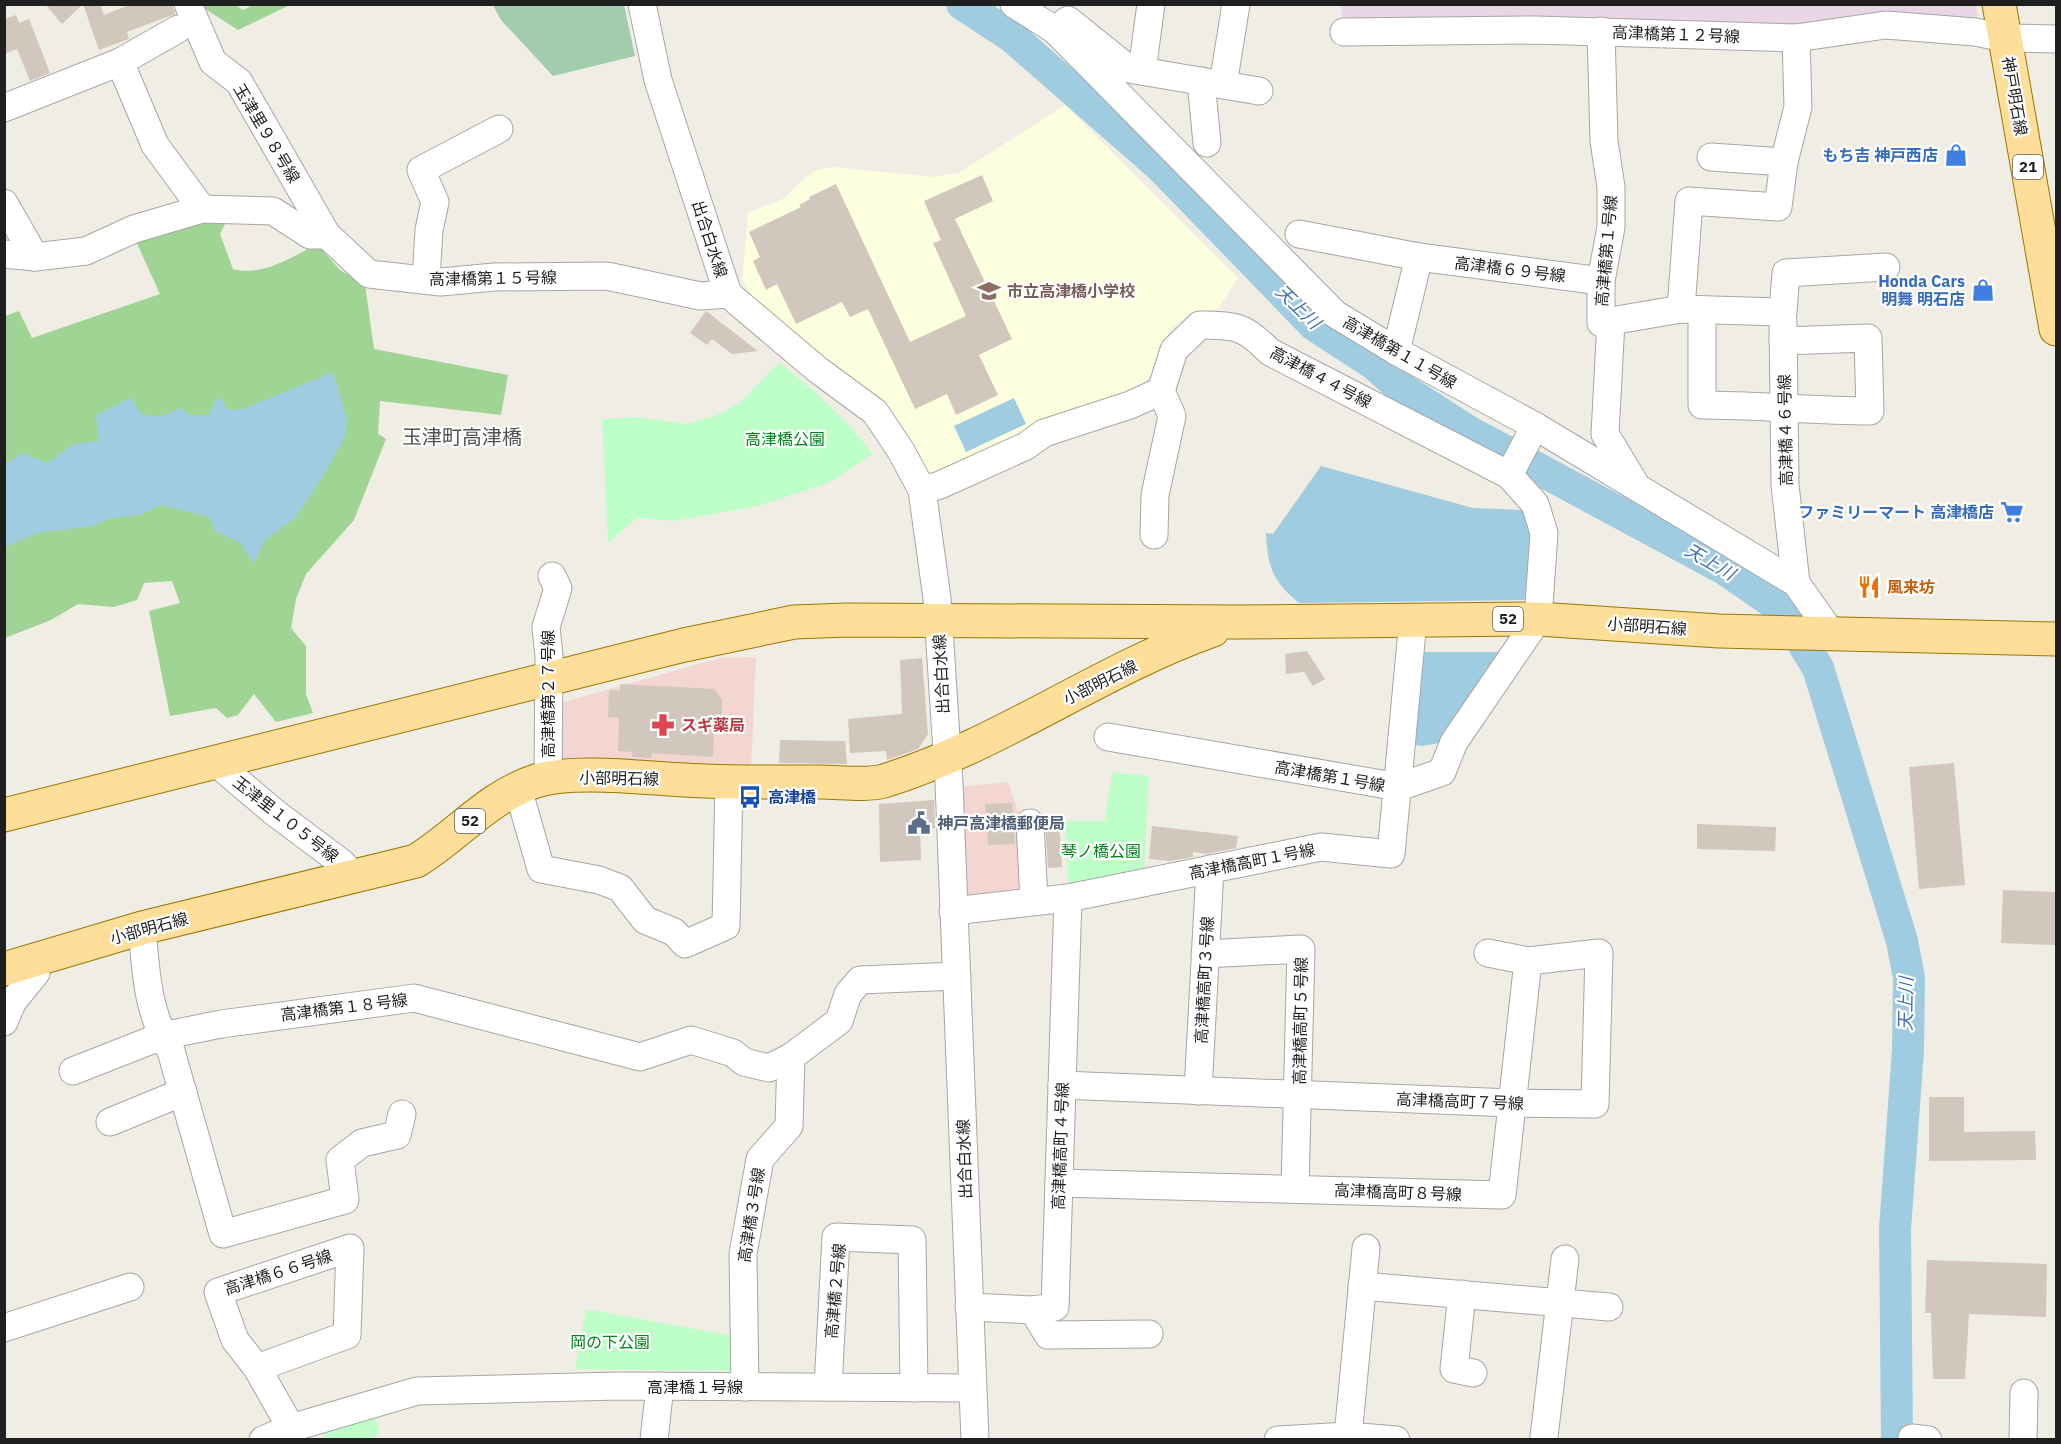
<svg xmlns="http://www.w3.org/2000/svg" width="2061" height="1444" font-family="'IBM Plex Sans','Noto Sans JP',sans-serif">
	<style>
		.commercial { fill: #f3d6d1 }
		.industrial { fill: #ead5e4 }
		.education { fill: #fcffde }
		.forest { fill: #a0d494 }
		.cemetery { fill: #a3ccad }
		.park { fill: #bdfec9 }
		.water { fill: #a0cce2 }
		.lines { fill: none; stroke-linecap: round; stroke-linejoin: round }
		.river { stroke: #a0cce2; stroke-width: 32 }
		.building { fill: #d1c7bc }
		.minor-casing { stroke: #a6a6a6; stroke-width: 29 }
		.major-casing { stroke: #970; stroke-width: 35 }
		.minor { stroke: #fff; stroke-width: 27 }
		.major { stroke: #ffde9a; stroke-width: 33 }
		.labels { text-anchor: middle; stroke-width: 4.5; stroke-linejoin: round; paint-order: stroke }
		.shield { fill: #fff; stroke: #626262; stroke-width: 1.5 }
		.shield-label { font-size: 15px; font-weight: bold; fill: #1f1f1f }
		.street-label { font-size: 16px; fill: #1f1f1f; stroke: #fff }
		.shop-label { font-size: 16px; font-weight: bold; fill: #366cbe; stroke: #fff; text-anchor: end }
		.education-label { font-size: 16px; font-weight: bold; fill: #785e54; stroke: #fff; text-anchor: start }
		.park-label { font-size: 16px; fill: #01881b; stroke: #fff }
		.food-label { font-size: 16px; font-weight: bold; fill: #c56008; stroke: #fff; text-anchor: start }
		.health-label { font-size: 16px; font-weight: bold; fill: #be3a42; stroke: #fff; text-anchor: start }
		.transit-label { font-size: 16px; font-weight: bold; fill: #164399; stroke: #fff; text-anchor: start }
		.service-label { font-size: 16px; font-weight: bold; fill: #4e5e75; stroke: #fff; text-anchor: start }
		.water-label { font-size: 18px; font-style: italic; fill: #4170b8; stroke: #fff }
		.quarter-label { font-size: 20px; fill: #525252; stroke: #fff }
	</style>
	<rect width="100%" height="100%" fill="#f0ede4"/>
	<g class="commercial">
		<path d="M756 657 751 771 552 768 550 706 720 658Z"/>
		<path d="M1008 782 1020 816 1025 898 971 903 960 892 958 787Z"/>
	</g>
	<path class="industrial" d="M1976 4 1979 26 1796 29 1589 21 1342 19 1341 5Z"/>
	<path class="education" d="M1065 105 1238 278 1218 309 1191 312 1169 331 1154 371 1138 389 1109 400 1076 407 930 476 913 443 897 426 755 301 742 281 748 213 783 199 802 180 817 170 832 167 932 177 959 173Z"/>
	<g class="forest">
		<path d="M199 5H236L243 10 253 5H290L238 30Z"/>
		<path d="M228 218 220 234 233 269C262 277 292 257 317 244L340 270 365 284 374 349 508 375 501 415 380 401 378 434 386 439 354 520 306 574 296 599 291 628 306 646V694L313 713 276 722 254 694 238 715 227 718 216 708 170 716 149 611 180 603 172 581 144 583 137 600 114 607 78 604 51 620 5 638V316L19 311 32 338 160 294 135 239 182 226Z"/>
	</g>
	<path class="cemetery" d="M493 5H624L635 56 553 76 501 20Z"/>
	<g class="park">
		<path d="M779 362C815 390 845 418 873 454L828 483 758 506 674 521 637 518 608 543 602 419 637 417 687 424 717 415 742 401Z"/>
		<path d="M1112 772 1149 776 1144 873 1069 888 1065 821H1105Z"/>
		<path d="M586 1309 733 1336 735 1371 575 1369Z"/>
		<path d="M373 1414 380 1431 372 1440 327 1439 322 1432Z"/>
	</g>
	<g class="water">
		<path d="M333 372 347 420 344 439 317 486 294 519 265 540 254 563 239 542 216 532 209 517 161 505 140 515 110 518 92 526 38 533 5 547V464L23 453 47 463 72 445 99 441 96 415 131 398 141 414 161 417 180 408 190 415H209L218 396 229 410 243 409Z"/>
		<path d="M1014 398 1026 424 966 452 954 426Z"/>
		<path d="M1321 466 1473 508 1523 510 1534 544V600L1299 603C1272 581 1268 567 1266 533L1273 534Z"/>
		<path d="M1420 652H1506L1445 742 1422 746 1410 744Z"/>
	</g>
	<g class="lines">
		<path class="river" d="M962 4 1011 36 1162 168 1314 325 1374 364 1401 388 1468 431 1726 570 1781 608 1818 668 1902 941 1909 978 1908 1050 1895 1229 1897 1440"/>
	</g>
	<g class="building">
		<path d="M45 4H83L62 24Z"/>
		<path d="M83 4H100L104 15 132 4H172L175 14 127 32 129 39 99 50Z"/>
		<path d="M16 15 19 23 29 19 50 73 30 81 17 49 4 54V19Z"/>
		<path d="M982 175 993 201 955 219 1012 339 979 355 998 395 956 415 947 394 915 409 868 309 850 317 842 302 796 324 777 284 766 290 753 261 760 257 749 232 801 207 799 205 810 199 809 197 836 184 910 342 966 316 933 243 941 240 924 201Z"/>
		<path d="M706 311 758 351 732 354 712 339 707 345 690 333Z"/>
		<path d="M1307 651 1325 679 1313 686 1304 672 1286 674 1285 654Z"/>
		<path d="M922 658 928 734 918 749 887 760 886 751 850 753 848 719 902 714 900 660Z"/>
		<path d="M620 684 714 689 722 700V723H714L713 757 652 753 651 758 632 757V752L618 751 619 718 608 717 609 690 620 691Z"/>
		<path d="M780 740 845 741 847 764 779 763Z"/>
		<path d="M1954 763 1965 885 1919 889 1909 767Z"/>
		<path d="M934 800 935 828 920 829 921 860 880 862 879 804Z"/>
		<path d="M1012 803 1015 844 988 845 985 804Z"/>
		<path d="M1045 820H1059L1062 867 1048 868Z"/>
		<path d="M1697 824 1776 827 1775 851 1697 849Z"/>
		<path d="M1152 826 1238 836 1236 848 1207 854 1193 852V857L1170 861 1149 859Z"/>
		<path d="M2003 890 2056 892V945L2001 943Z"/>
		<path d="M1929 1097H1964V1132L2035 1131 2036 1160 1929 1161Z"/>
		<path d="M1927 1260 2047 1264 2046 1317 1969 1314 1965 1379H1933L1931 1313H1925Z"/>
	</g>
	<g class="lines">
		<g class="minor-casing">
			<g id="minor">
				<path d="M188 4 213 62 239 82 327 235"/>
				<path d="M642 4 658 80 728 294 818 370 875 412 901 451 922 490 937 598 949 783 975 1440"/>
				<path d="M1014 4 1055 30 1335 314 1396 351 1535 426 1796 583 1832 634"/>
				<path d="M178 29 120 62 155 145 202 209"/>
				<path d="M1055 30 1068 20 1129 69 1259 91"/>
				<path d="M1601 31 1604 141 1611 187V227L1601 281V323L1611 321 1605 434 1634 482"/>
				<path d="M1344 32 1536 30 1796 38 1886 25 1975 32 2005 38 2056 39"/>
				<path d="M1142 71 1151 4"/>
				<path d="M1201 81 1207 143"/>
				<path d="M1223 85 1236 4"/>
				<path d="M4 108 120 62"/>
				<path d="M1711 157 1784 162"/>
				<path d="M4 203 35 257"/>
				<path d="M1299 234 1419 257 1396 351"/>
				<path d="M4 254 35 257 86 251 134 229 202 209 273 211 310 235H327L369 274 441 282 494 277 607 276 700 296 728 294"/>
				<path d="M1419 257 1601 281"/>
				<path d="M426 280 429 230 435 202 421 170 499 129"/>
				<path d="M1681 309 1689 201 1778 207 1784 162 1798 107 1796 38"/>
				<path d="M1702 310V405C1759 405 1814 411 1870 411L1868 338 1783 341"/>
				<path d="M1611 321 1681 309 1783 312 1786 273 1886 267"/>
				<path d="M1783 322 1785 485 1796 583"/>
				<path d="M1509 475 1535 426"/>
				<path d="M922 490 940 485 1026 446 1044 433 1130 405 1161 391 1174 350 1200 325C1237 326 1243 325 1270 352L1509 475 1535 504 1544 533 1538 619 1454 742 1442 772 1399 787 1108 737"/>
				<path d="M1154 535 1155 495 1172 416 1161 391"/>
				<path d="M215 762 274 812 342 863 355 878"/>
				<path d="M548 779 549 656 546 627 558 588 552 576"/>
				<path d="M518 789 541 869 599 880 620 888 645 920 674 932 685 944 726 926 729 783"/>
				<path d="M1030 823 1034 901"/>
				<path d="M953 911 1068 898 1321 847 1391 854 1413 620"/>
				<path d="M142 928C146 973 147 1011 171 1051L223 1234 345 1200 340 1160 362 1143 397 1135 402 1114"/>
				<path d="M1205 954 1301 949 1295 1189"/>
				<path d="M4 1022 13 1001 36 973 34 960"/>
				<path d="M73 1071 162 1036 221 1024 414 998 640 1057 691 1040 733 1053 744 1062 769 1068 791 1057"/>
				<path d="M1062 1085 1512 1103 1595 1104 1599 953 1528 961 1488 953"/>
				<path d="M1198 1091 1210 869"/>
				<path d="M110 1122 183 1092"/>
				<path d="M1059 1183 1502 1195 1528 961"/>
				<path d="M1366 1248 1348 1436 1396 1440"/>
				<path d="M1362 1286 1609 1307"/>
				<path d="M1462 1294 1454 1369 1473 1373"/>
				<path d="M969 1307 1033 1310 1055 1307 1068 898"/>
				<path d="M1033 1310 1048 1335 1149 1334"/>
				<path d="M4 1328 130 1287"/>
				<path d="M257 1368 347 1335 350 1248 218 1292 235 1340 257 1368 291 1428 417 1391 619 1386 972 1388"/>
				<path d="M745 1387 743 1254 760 1159 789 1126 791 1057 839 1021 848 994 860 980 957 976"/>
				<path d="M828 1387 836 1237 912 1240 914 1388"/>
				<path d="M1544 1437 1565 1259"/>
				<path d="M1912 1438 1928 1440"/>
				<path d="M263 1440 291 1428"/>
				<path d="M654 1440 660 1386"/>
				<path d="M1278 1440 1348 1436V1440"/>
				<path d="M2023 1440 2024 1393"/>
			</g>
		</g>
		<g class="major-casing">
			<g id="major">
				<path d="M1999 4 2056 329"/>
				<path d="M4 815 684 645 794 622 847 620 1237 622 1538 619 1719 631 2056 639"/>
				<path d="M4 969 142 928 416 861C457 836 489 796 536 781 573 769 644 778 685 780 730 783 775 782 821 782 840 782 866 786 884 781 1000 745 1100 670 1213 630"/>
			</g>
		</g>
		<use href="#minor" class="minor"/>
		<use href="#major" class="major"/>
	</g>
	<defs>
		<g id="shop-bare" transform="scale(1.8)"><path d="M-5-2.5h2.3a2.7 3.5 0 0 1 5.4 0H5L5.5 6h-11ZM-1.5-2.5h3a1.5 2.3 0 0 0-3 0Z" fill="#3f7fe0" stroke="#fff" stroke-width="2.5" paint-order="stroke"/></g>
		<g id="school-bare" transform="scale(1.8)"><path d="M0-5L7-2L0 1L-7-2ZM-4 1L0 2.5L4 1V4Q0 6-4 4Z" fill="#8d6e63" stroke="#fff" stroke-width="2.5" paint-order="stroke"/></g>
		<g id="supermarket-bare" transform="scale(1.8)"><path d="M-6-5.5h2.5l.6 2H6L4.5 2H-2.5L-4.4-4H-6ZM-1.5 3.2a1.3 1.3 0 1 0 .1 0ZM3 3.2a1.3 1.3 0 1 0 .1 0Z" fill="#3f7fe0" stroke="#fff" stroke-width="2.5" paint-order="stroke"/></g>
		<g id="restaurant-bare" transform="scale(1.8)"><path d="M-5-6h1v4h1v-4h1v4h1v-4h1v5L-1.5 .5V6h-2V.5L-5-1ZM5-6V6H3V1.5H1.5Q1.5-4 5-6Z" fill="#e8710a" stroke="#fff" stroke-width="2.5" paint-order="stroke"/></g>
		<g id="pharmacy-bare" transform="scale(1.8)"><path d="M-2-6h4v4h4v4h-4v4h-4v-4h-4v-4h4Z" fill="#e0444e" stroke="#fff" stroke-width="2.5" paint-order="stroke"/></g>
		<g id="bus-bare" transform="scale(1.8)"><path d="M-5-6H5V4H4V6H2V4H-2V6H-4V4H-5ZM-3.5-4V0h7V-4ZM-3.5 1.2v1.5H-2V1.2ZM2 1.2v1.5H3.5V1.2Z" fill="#1a4fb4" stroke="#fff" stroke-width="2.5" paint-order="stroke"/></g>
		<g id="civic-bare" transform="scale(1.8)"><path d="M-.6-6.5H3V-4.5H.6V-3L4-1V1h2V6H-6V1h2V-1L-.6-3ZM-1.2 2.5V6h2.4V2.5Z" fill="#5c6f8a" stroke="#fff" stroke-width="2.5" paint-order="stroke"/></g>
	</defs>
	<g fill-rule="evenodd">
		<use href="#shop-bare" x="1956" y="155"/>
		<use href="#shop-bare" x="1983" y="290"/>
		<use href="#school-bare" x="989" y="291"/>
		<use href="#supermarket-bare" x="2012" y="512"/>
		<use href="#restaurant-bare" x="1869" y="587"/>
		<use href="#pharmacy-bare" x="663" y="725"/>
		<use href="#bus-bare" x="750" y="797"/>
		<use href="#civic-bare" x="919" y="823"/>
	</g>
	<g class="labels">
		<g class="shield">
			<rect x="2013" y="155" width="30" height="24" rx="4.5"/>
			<rect x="1493" y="607" width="30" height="24" rx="4.5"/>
			<rect x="455" y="809" width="30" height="24" rx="4.5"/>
		</g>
		<g class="shield-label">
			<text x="2028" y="172">21</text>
			<text x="1508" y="624">52</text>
			<text x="470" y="826">52</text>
		</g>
		<g class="street-label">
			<text transform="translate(1676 34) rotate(2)" y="6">高津橋第１２号線</text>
			<text transform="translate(2015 96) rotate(80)" y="6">神戸明石線</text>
			<text transform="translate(267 133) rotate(59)" y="6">玉津里９８号線</text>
			<text transform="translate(710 239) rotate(72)" y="6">出合白水線</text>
			<text transform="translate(1606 251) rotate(-85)" y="6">高津橋第１号線</text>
			<text transform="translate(1510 269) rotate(7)" y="6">高津橋６９号線</text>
			<text transform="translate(493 278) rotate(-1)" y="6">高津橋第１５号線</text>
			<text transform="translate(1400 352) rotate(30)" y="6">高津橋第１１号線</text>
			<text transform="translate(1321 377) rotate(28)" y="6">高津橋４４号線</text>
			<text transform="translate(1785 430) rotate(-91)" y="6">高津橋４６号線</text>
			<text transform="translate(1647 626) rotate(4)" y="6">小部明石線</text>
			<text transform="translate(941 674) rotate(-93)" y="6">出合白水線</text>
			<text transform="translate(1100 682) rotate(-26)" y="6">小部明石線</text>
			<text transform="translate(548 694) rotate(-90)" y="6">高津橋第２７号線</text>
			<text transform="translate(1330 776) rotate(10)" y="6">高津橋第１号線</text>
			<text transform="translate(619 778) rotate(1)" y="6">小部明石線</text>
			<text transform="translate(286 819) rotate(38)" y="6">玉津里１０５号線</text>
			<text transform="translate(1252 861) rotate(-11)" y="6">高津橋高町１号線</text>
			<text transform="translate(149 928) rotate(-15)" y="6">小部明石線</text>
			<text transform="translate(1204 980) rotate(-87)" y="6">高津橋高町３号線</text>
			<text transform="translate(344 1007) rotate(-7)" y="6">高津橋第１８号線</text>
			<text transform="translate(1300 1021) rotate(-89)" y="6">高津橋高町５号線</text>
			<text transform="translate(1460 1101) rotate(2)" y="6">高津橋高町７号線</text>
			<text transform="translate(1060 1146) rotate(-88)" y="6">高津橋高町４号線</text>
			<text transform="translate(964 1159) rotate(-92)" y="6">出合白水線</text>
			<text transform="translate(1398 1192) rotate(2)" y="6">高津橋高町８号線</text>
			<text transform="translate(751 1215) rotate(-81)" y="6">高津橋３号線</text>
			<text transform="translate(278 1272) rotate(-18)" y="6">高津橋６６号線</text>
			<text transform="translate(835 1291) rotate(-85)" y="6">高津橋２号線</text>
			<text x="695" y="1393">高津橋１号線</text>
		</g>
		<g class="shop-label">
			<text x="1938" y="161">もち吉 神戸西店</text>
			<text x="1965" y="287">Honda Cars<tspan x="1965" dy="18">明舞 明石店</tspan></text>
			<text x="1994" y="518">ファミリーマート 高津橋店</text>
		</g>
		<g class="education-label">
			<text x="1007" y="297">市立高津橋小学校</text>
		</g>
		<g class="park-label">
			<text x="785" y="445">高津橋公園</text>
			<text x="1101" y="857">琴ノ橋公園</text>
			<text x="610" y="1348">岡の下公園</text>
		</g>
		<g class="food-label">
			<text x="1887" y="593">風来坊</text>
		</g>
		<g class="health-label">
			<text x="681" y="731">スギ薬局</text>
		</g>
		<g class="transit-label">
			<text x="768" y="803">高津橋</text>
		</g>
		<g class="service-label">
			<text x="937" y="829">神戸高津橋郵便局</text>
		</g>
		<g class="water-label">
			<text transform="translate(1298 307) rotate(44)" y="6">天上川</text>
			<text transform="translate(1710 562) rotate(30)" y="6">天上川</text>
			<text transform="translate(1906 1004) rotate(-89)" y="6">天上川</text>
		</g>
		<g class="quarter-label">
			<text x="462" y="444">玉津町高津橋</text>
		</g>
	</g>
	<rect width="2061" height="1444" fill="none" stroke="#1f1f1f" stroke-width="12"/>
</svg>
